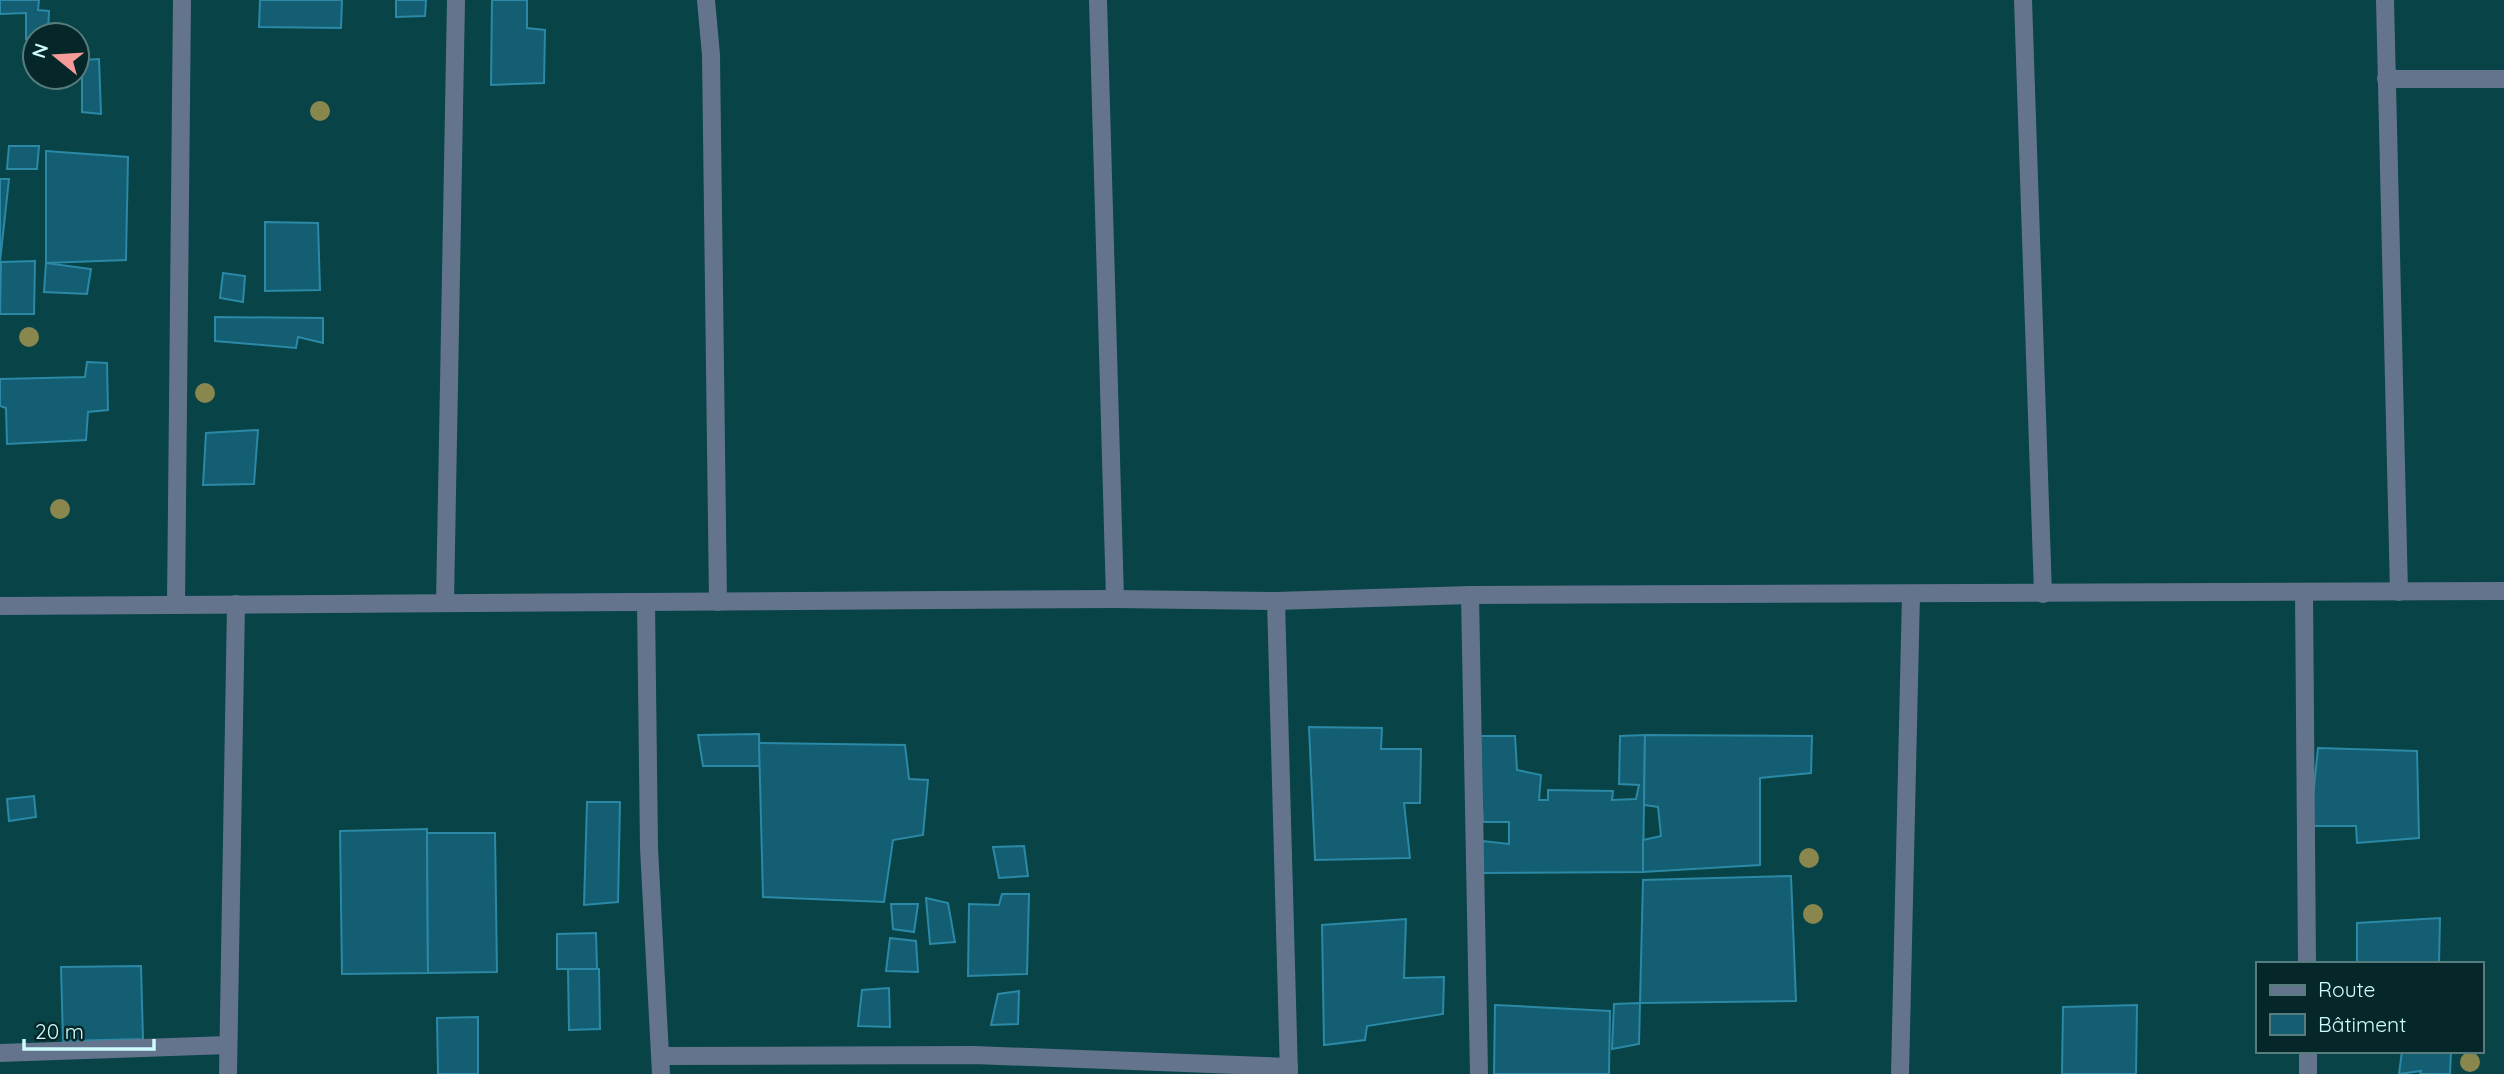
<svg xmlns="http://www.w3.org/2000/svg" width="2504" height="1074" font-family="Quicksand,sans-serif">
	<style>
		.building { fill: #145e73; stroke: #2b89a5; stroke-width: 2 }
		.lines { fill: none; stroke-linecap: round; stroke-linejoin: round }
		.minor { stroke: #65748d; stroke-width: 18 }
		.tree { fill: #8a874e }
	</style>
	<rect width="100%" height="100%" fill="#074347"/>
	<g class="building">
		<path d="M0 0H39L38 10 49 11 48 35H35V37L26 39V13L0 14Z"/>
		<path d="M260 0H342L341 28 259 27Z"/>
		<path d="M396 0H426L425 16 396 17Z"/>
		<path d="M492 0H527V28L545 30 544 83 491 85Z"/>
		<path d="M99 59 101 114 82 112V60Z"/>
		<path d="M9 146H39L37 169H7Z"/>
		<path d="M46 151 128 157 126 260 46 263Z"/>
		<path d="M0 179H9L0 262Z"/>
		<path d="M265 222 318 223 320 290 265 291Z"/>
		<path d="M35 261 34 314H0L1 262Z"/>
		<path d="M46 263 91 269 87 294 44 292Z"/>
		<path d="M223 273 245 276 243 302 220 298Z"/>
		<path d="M215 317 323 318V343L298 337 296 348 215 341Z"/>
		<path d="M87 362 107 363 108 410 88 412 86 440 7 444 6 408 0 406V379L85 377Z"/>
		<path d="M258 430 254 484 203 485 206 433Z"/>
		<path d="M1309 727 1382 728 1381 749H1421L1420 803H1404L1410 858 1315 860Z"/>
		<path d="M759 734 760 766H703L698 735Z"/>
		<path d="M1645 735 1643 872 1478 873 1483 841 1509 844V822H1483L1478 736H1515L1517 770 1541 775 1539 800H1548V790L1613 791 1612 800 1636 799 1639 785 1619 784 1620 736Z"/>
		<path d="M1645 735 1812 736 1811 773 1760 778V865L1643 872V840L1661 836 1658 807 1644 805Z"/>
		<path d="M759 743 905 745 909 779 928 780 923 835 893 840 884 902 763 897Z"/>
		<path d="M2318 748 2417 751 2419 838 2357 843 2356 826H2310Z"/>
		<path d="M34 796 36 817 9 821 7 799Z"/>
		<path d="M587 802H620L618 902 584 905Z"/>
		<path d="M427 829 428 973 342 974 340 831Z"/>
		<path d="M427 833H495L497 972 428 973Z"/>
		<path d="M1024 846 1028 876 999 878 993 847Z"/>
		<path d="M1791 876 1796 1001 1640 1003 1643 880Z"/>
		<path d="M1002 894H1029L1027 974 968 976 969 904 999 905Z"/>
		<path d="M926 898 948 903 955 942 930 944Z"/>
		<path d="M891 904H918L914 932 893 929Z"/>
		<path d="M2440 918 2439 964H2357V923Z"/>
		<path d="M1406 919 1404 978 1444 977 1443 1014 1367 1026 1365 1040 1324 1045 1322 925Z"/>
		<path d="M596 933 597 969H557V934Z"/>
		<path d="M890 938 916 941 918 972 886 971Z"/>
		<path d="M141 966 143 1039 63 1041 61 967Z"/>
		<path d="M568 969H599L600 1029 569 1030Z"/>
		<path d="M889 988 890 1027 858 1026 862 990Z"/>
		<path d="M1019 991 1018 1024 991 1025 998 994Z"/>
		<path d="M1640 1003 1639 1044 1612 1049 1614 1004Z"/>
		<path d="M1495 1005 1610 1011 1609 1074H1494Z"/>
		<path d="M2137 1005 2136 1074H2062L2063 1007Z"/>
		<path d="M478 1017V1074H438L437 1018Z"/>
		<path d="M2402 1051H2451L2450 1074H2420L2421 1071 2399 1074Z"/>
	</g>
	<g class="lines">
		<g class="minor">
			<path d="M706 0 711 55 718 602"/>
			<path d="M1098 0 1115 599"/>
			<path d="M2023 0 2043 594"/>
			<path d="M2385 0 2399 592"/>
			<path d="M2386 79H2504"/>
			<path d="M2304 592 2307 964"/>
			<path d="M1470 595 1479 1074"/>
			<path d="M1276 601 1289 1074"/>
			<path d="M646 602 649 848 661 1074"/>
			<path d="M445 603 456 0"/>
			<path d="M176 605 182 0"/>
			<path d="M0 606 1115 599 1276 601 1470 595 2504 591"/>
			<path d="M2308 1051V1074"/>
			<path d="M0 1053 228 1045"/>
			<path d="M661 1056 974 1055 1289 1067"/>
			<path d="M228 1074 236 604"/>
			<path d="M1900 1074 1911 594"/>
		</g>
	</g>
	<g class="tree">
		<circle cx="320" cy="111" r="10"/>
		<circle cx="29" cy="337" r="10"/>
		<circle cx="205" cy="393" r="10"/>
		<circle cx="60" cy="509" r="10"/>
		<circle cx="1809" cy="858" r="10"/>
		<circle cx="1813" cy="914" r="10"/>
		<circle cx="2470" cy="1062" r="10"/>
	</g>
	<rect x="2256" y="962" width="228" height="91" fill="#062729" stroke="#567c7e" stroke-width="2"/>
	<rect x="2270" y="985" width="35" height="10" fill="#65748d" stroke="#567c7e" stroke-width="2"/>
	<text x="2318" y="997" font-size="21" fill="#cdfbfe">Route</text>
	<rect x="2270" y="1014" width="35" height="21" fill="#145e73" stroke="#567c7e" stroke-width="2"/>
	<text x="2318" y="1032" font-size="21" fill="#cdfbfe">Bâtiment</text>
	<g transform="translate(56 56) rotate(288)"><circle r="33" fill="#062729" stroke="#567c7e" stroke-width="2"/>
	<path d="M0-5L12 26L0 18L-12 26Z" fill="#f59b99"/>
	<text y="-10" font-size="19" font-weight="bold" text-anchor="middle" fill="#cdfbfe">N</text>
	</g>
	<path d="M24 1039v10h130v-10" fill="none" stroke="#cdfbfe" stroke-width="3.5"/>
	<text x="35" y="1039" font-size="21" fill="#cdfbfe" stroke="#062729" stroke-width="5" paint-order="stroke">20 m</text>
</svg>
